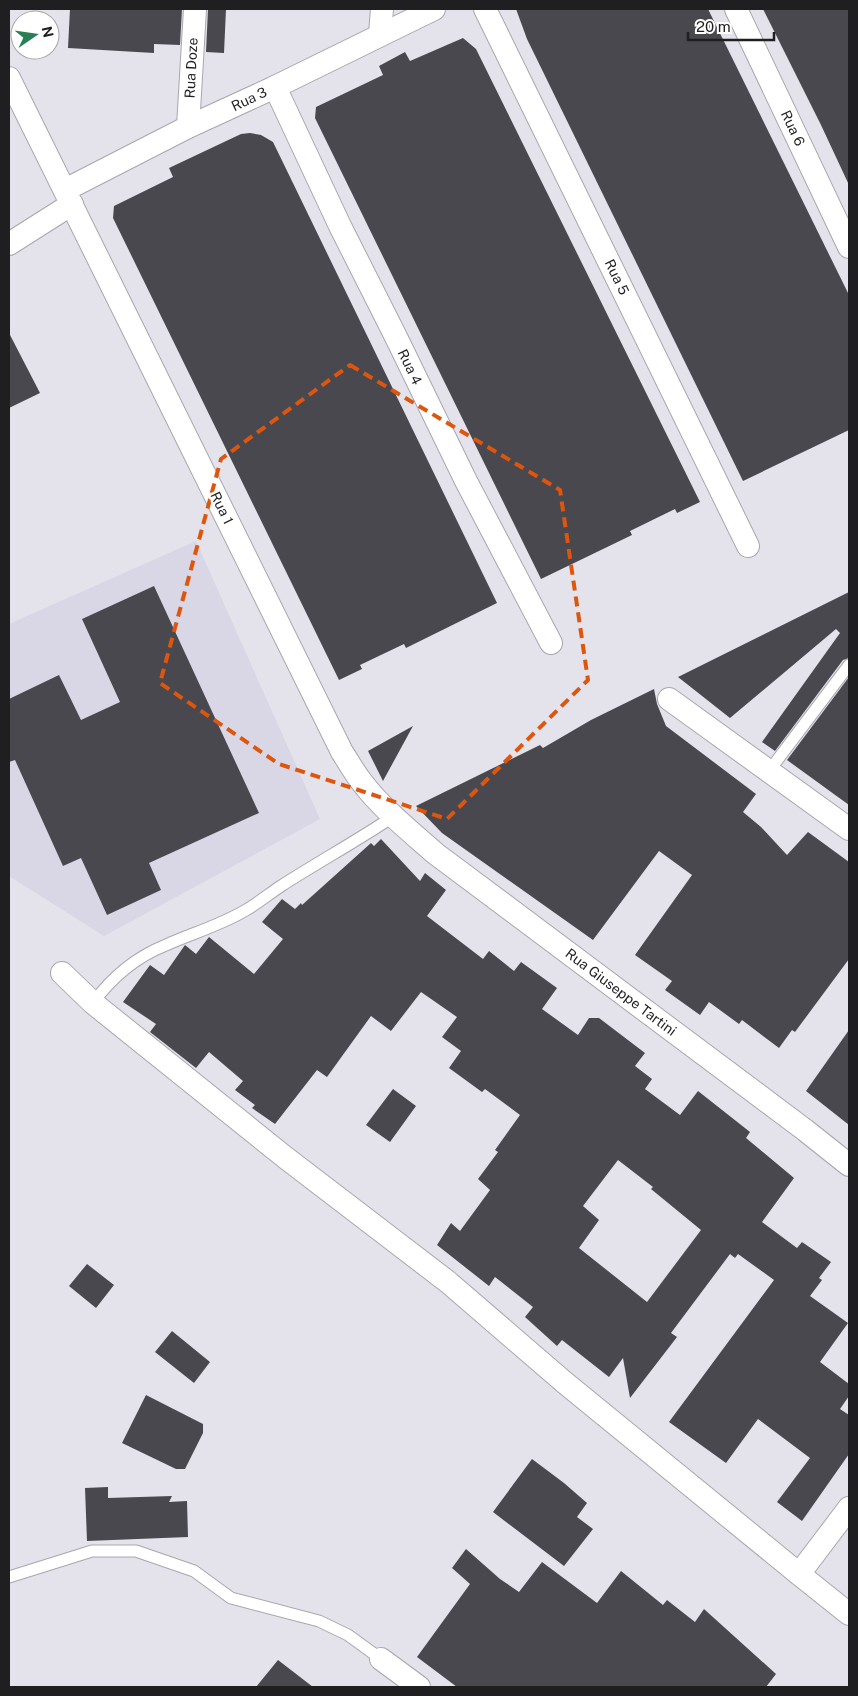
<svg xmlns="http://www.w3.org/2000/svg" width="858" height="1696" font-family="'Public Sans',sans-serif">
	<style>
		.built { fill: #d9d6e6 }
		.building { fill: #49484f; fill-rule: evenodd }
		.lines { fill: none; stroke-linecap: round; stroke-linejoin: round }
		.service-casing { stroke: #a8a6af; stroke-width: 13 }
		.minor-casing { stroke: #a8a6af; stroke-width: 24 }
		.service { stroke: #fff; stroke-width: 11 }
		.minor { stroke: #fff; stroke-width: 22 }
		.marked { fill: none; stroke: #de560d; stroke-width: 4; stroke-dasharray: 10 6; stroke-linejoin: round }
		.labels { text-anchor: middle; stroke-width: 5; stroke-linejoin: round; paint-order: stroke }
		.street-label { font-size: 14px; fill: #1f1e21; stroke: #fff }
	</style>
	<rect width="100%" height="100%" fill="#e4e2eb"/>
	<path class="built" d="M196 541 320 819 104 936 9 876V624Z"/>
	<g class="building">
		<path d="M70 9H182L180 45 154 44V53L68 48Z"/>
		<path d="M208 9H226L224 53 206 52Z"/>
		<path d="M516 9H708L849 295V430L743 481 527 39Z"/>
		<path d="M763 9H849V185L821 125Z"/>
		<path d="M463 38 476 49 700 502 677 513 675 509 630 531 632 535 541 579 315 118 316 107 383 75 379 66 405 52 410 61Z"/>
		<path d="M250 133 261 135 273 142 497 603 406 648 404 644 360 665 362 669 339 680 113 218 114 206 173 177 169 168 241 134Z"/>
		<path d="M9 333 40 393 9 408Z"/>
		<path d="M154 586 259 813 149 863 161 890 107 915 81 858 63 866 15 760 9 762V699L59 675 81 720 120 702 82 619Z"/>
		<path d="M849 592V658L843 660 775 751 762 742 840 633 836 629 730 718 678 677Z"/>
		<path d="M849 677V805L787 760Z"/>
		<path d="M654 689 657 704 666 726 756 794 743 812 761 827 787 855 808 832 849 862V959L795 1032 792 1030 779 1048 742 1020 739 1024 709 1002 700 1015 665 990 672 981 635 955 692 875 659 851 593 940 442 833 416 806 540 745 543 748 591 720Z"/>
		<path d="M413 726 383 781 368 751Z"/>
		<path d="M381 839 420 881 425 873 446 890 427 916 483 959 489 951 514 971 521 962 557 988 542 1009 578 1035 589 1018H599L645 1053 635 1066 652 1079 645 1089 680 1115 698 1091 750 1132 746 1138 794 1178 762 1222 797 1248 802 1242 831 1262 819 1278 822 1280 810 1296 848 1323 820 1362 849 1384V1396L840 1409 849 1415V1454L802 1521 777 1502 810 1458 758 1419 726 1463 669 1422 774 1280 738 1254 735 1258 730 1254 671 1333 677 1337 630 1398 623 1358 609 1377 562 1340 557 1346 525 1317 533 1307 495 1277 489 1286 437 1245 451 1223 460 1231 490 1190 478 1179 498 1152 495 1150 520 1115 485 1089 482 1092 449 1068 461 1051 442 1037 457 1017 421 992 391 1031 371 1016 327 1077 317 1070 275 1124 252 1108 255 1105 235 1090 243 1081 209 1052 196 1068 150 1032 156 1024 123 1002 150 965 164 975 185 945 196 954 209 937 254 974 283 939 262 922 282 899 295 909 301 903 302 905 371 843 374 846ZM618 1160 653 1187 651 1189 701 1230 647 1302 579 1248 599 1220 583 1206Z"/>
		<path d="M849 1030V1125L806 1091Z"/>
		<path d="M393 1089 416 1106 390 1142 366 1125Z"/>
		<path d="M87 1264 114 1285 96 1308 69 1286Z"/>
		<path d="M172 1331 210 1362 194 1383 155 1352Z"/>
		<path d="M146 1395 203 1424V1433L185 1469H176L122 1443Z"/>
		<path d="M532 1459 564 1483 587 1503 577 1517 593 1529 564 1566 493 1512Z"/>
		<path d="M108 1487V1498L172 1496 169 1502 187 1501 188 1537 87 1541 85 1488Z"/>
		<path d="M466 1549 500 1579 519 1592 542 1562 597 1603 621 1571 663 1605 667 1600 695 1622 704 1609 776 1674 766 1687H457L417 1657 470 1584 452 1568Z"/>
		<path d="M278 1660 313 1687H256Z"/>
	</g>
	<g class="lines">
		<g class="service-casing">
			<g id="service">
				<path d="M769 771 849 665"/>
				<path d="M93 1003C112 977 136 957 166 945 193 933 221 925 246 910 258 903 269 894 281 886 318 862 357 841 394 816"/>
				<path d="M9 1577 92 1551H136L194 1571 231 1598 319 1621 348 1635 381 1659"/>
			</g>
		</g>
		<g class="minor-casing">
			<g id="minor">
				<path d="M485 9 748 546"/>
				<path d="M736 9 849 247"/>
				<path d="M380 34 382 9"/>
				<path d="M9 78 342 752C348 761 354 772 361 781 382 809 410 831 436 854L805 1130 849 1165"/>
				<path d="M275 87 340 226 396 337 466 481 551 643"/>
				<path d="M188 127 195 9"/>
				<path d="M65 190 188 127 275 87 434 9"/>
				<path d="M9 244 72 204"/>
				<path d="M669 699 849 829"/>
				<path d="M62 973 93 1003 286 1158 448 1282 564 1382 799 1574 849 1614"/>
				<path d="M799 1574 849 1508"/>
				<path d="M381 1659 419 1687"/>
			</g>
		</g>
		<use href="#service" class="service"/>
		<use href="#minor" class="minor"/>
	</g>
	<path class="marked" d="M350 365 560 490 588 680 447 819 279 764 160 683 221 459Z"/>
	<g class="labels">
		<g class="street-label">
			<text transform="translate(191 68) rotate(-87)" y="5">Rua Doze</text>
			<text transform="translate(249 99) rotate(-25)" y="5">Rua 3</text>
			<text transform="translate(793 128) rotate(65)" y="5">Rua 6</text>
			<text transform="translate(617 277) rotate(64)" y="5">Rua 5</text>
			<text transform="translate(410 367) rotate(64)" y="5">Rua 4</text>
			<text transform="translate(222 508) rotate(64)" y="5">Rua 1</text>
			<text transform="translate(621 992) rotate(37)" y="5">Rua Giuseppe Tartini</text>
		</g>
	</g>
	<rect width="858" height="1696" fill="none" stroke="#1f1e21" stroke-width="20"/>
	<g transform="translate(35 35) rotate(77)"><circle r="24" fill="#ffffff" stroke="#a5a5a6"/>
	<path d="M0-4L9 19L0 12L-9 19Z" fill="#278055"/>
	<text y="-8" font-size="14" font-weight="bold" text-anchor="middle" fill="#1f1e21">N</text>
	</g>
	<path d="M688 32v8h86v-8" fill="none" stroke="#1f1e21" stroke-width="2.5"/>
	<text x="696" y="32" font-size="15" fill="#1f1e21" stroke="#ffffff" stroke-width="4" paint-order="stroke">20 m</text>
</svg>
